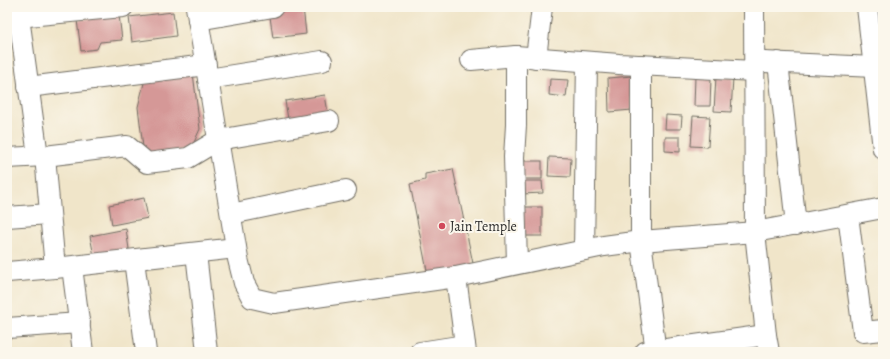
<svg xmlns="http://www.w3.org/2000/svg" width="890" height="359" font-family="Alegreya,serif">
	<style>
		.building { fill: #d59897 }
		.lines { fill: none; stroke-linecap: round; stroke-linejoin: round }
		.minor-casing { stroke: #706c62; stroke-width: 22 }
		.minor { stroke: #fff; stroke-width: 20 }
		.poi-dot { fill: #d1495b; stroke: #fbf7ec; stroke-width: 1.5 }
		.labels { text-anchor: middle; stroke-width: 4; stroke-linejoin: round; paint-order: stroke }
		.poi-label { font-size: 14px; fill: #2b2b2b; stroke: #fbf7ec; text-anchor: start }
	</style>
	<rect width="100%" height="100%" fill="#fbf7ec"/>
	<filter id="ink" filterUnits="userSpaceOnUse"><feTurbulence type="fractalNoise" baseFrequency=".025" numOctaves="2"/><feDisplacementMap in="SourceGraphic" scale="8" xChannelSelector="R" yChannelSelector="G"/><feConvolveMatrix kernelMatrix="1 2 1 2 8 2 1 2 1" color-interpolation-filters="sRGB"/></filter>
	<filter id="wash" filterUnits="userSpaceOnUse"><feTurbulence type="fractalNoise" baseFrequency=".012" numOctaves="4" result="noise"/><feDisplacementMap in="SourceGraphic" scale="16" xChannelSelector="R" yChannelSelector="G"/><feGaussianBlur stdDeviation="0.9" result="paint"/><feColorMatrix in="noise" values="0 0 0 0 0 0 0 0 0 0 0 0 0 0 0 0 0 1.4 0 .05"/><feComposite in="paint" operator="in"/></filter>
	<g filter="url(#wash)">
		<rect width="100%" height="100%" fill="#f0e5c9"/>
		<g id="blocks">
			<g class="building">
				<path d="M294 7H303L306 34 273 38 269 10Z"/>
				<path d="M173 12 176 36 132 42 129 17Z"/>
				<path d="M119 15 122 40 100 42 97 49 81 51 77 20Z"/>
				<path d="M193 73 200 129 191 149 144 155 138 107 145 79Z"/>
				<path d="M632 76V110L609 112 608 78Z"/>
				<path d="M695 77 711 78 710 106H694Z"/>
				<path d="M716 77 733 78 731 112 714 111Z"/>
				<path d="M550 79 568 80 566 97 549 95Z"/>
				<path d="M325 95 328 113 288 119 285 101Z"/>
				<path d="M666 115 682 116 681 129H665Z"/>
				<path d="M693 116 710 117 708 147 691 146Z"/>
				<path d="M665 137H680V152L665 151Z"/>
				<path d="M549 157 571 158 570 177 548 176Z"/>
				<rect x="521" y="161" width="21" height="18"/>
				<path d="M453 169 474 268 428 276 410 184 425 180V174Z"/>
				<path d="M522 181H542L543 193 522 194Z"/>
				<path d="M144 198 148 218 112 225 109 205Z"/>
				<rect x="523" y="207" width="19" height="29"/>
				<path d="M126 229 129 249 94 256 90 236Z"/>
			</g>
		</g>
	</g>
	<g filter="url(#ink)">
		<use href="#blocks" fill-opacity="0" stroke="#706c62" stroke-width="1"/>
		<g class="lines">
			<g class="minor-casing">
				<g id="minor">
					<path d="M196 7 238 259 244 283 252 298 274 303 456 277 604 246 641 241 755 232 883 208"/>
					<path d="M754 7 755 232 766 335"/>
					<path d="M867 7 883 149"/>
					<path d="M19 17 38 156"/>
					<path d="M7 18 123 7"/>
					<path d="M198 20 273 7"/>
					<path d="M536 58 542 7"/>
					<path d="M471 60 516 56"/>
					<path d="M764 62 874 67"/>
					<path d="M778 62 796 225"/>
					<path d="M641 65V241L656 352"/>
					<path d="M208 79 322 61"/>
					<path d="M28 87 206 65"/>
					<path d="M45 156 55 268 236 248"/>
					<path d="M7 158 45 156 127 146 147 163 188 158 218 140 329 121"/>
					<path d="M231 214 346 190"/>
					<path d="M848 215 863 332 883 330"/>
					<path d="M7 217 49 214"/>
					<path d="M584 250 587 62"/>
					<path d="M196 253 207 352"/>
					<path d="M134 260 146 352"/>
					<path d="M517 263 514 157 516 125V56L619 64 754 71"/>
					<path d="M72 267 83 352"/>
					<path d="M7 272 55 268"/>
					<path d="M456 277 466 352"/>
					<path d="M7 328 80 323"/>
					<path d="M420 352 465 345"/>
					<path d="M645 352 766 335 769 352"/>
				</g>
			</g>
			<use href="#minor" class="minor"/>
		</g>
	</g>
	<circle class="poi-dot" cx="442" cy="226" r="4"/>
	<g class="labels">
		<g class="poi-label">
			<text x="450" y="231">Jain Temple</text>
		</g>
	</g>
	<rect width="890" height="359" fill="none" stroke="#fbf7ec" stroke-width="24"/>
</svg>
